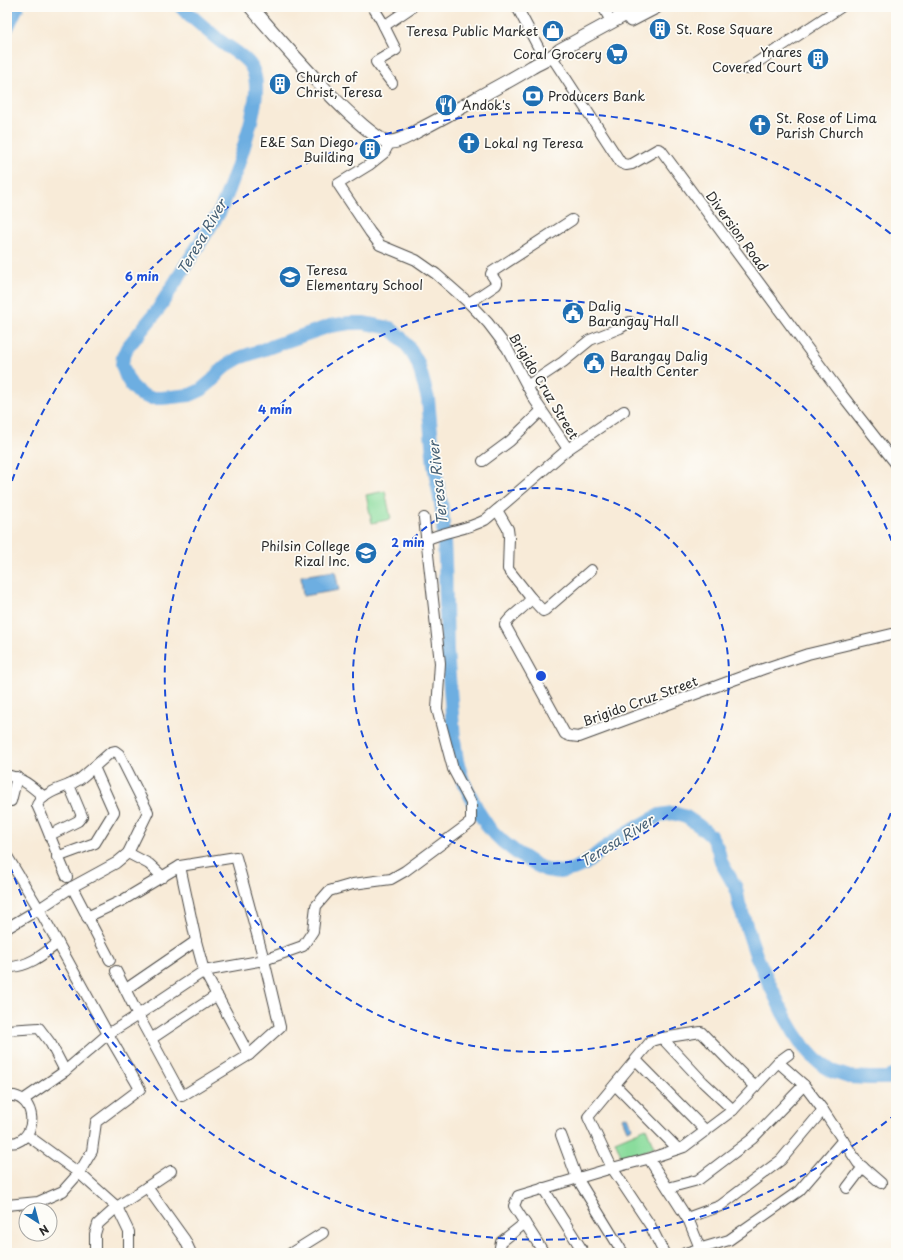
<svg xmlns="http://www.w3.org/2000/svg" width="903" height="1260" font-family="'Playpen Sans',sans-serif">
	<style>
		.green { fill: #8adc9c; stroke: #5a8464 }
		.water { fill: #6daee1; stroke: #4c6c86 }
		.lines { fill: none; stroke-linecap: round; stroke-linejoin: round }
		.river { stroke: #6daee1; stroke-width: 14 }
		.minor-casing { stroke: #4a4845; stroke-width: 12 }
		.major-casing { stroke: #4a4845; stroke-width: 15 }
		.minor { stroke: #fff; stroke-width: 10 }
		.major { stroke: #fff; stroke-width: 13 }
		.ring { fill: none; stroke: #1d4ed8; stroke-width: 2; stroke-dasharray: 7 5 }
		.labels { text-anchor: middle; stroke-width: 3.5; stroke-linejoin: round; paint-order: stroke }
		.poi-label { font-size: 13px; fill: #2b2b2b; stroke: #fdfcf7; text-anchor: start }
		.street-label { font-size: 13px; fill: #2b2b2b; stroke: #fdfcf7 }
		.water-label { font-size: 14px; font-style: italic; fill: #455f74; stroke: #fdfcf7 }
		.centre { fill: #1d4ed8; stroke: #fdfcf7; stroke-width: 2 }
		.ring-label { font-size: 12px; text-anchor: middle; font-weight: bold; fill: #1d4ed8; stroke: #fdfcf7; stroke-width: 3.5; stroke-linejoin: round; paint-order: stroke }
	</style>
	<rect width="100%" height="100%" fill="#fdfcf7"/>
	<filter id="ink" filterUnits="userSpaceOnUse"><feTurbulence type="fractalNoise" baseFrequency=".025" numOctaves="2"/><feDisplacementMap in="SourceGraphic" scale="8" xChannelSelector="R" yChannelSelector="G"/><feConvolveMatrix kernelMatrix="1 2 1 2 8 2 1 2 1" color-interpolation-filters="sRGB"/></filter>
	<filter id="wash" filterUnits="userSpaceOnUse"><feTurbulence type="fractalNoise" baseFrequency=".012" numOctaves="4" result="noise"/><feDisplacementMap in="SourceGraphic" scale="16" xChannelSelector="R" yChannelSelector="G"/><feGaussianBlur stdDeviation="0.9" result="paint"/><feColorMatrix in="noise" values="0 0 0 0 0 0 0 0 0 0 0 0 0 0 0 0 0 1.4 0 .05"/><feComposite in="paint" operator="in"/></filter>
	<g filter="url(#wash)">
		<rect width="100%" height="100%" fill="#f8ebd8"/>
		<g class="green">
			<path d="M385 491 391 519 372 523 366 495Z"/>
			<path d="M646 1128 654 1147 623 1160 615 1141Z"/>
		</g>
		<g class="water">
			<path d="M335 571 339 590 303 596 301 576Z"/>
			<path d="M627 1116 632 1128 627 1130 622 1118Z"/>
		</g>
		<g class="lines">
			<g class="river">
				<path d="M181 7C194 19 207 30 220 41 230 49 244 55 251 66 254 72 256 79 256 86 257 99 253 113 250 125 242 155 232 184 220 211L157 311 127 348 123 357 122 365 126 376 131 385 140 394 150 398H162L190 395 201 390 213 380 219 372 227 365 239 358 304 335 330 326 350 323H364L390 328 400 337 410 349 418 363 428 399 434 465 442 509 445 560 447 651 454 739 457 761 463 781 479 813 489 828 503 842 517 853 534 864 546 870 560 872 573 869 585 864 603 849 627 833 660 815 673 813 686 817 698 825 711 836 718 849 721 862 736 888 739 904 756 955 783 1013 794 1032 804 1047 816 1060 831 1071 849 1077 869 1078H887L896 1075"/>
				<path d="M7 28 17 7"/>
			</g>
		</g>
	</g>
	<g filter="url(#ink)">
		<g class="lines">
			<g class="minor-casing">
				<g id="minor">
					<path d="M373 7 381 20 396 50 376 62 392 83"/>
					<path d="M517 7 545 60"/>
					<path d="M603 7 611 21"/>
					<path d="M384 26 412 7"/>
					<path d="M552 57 621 163 626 165 632 164 658 149 661 150 842 395 896 464"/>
					<path d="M747 69 841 7"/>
					<path d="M390 142 384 153 369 165 338 184 370 232 380 245 416 260 436 274 469 303 488 323 507 348 534 399 568 449 497 510 508 529 509 537 508 569 531 598C525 609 511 614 505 625L565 734 570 736 579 737 763 669 808 654 896 633"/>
					<path d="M469 303 496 285 497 283 491 274 492 272 572 220"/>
					<path d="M527 386 563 362 590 340 620 328 630 322"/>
					<path d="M568 449 624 411"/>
					<path d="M483 461 510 441 541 411"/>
					<path d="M426 540C444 531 467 530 485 520 489 517 493 513 497 510"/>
					<path d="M531 598 543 611 545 610 591 570"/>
					<path d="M7 775C24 779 31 786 44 797"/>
					<path d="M69 785 80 779 94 767"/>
					<path d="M11 801 17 777"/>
					<path d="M50 835 78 821 82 816 69 785C58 789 43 794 37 805 48 829 56 853 67 877"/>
					<path d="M128 853 149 864 163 877"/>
					<path d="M7 856 39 909 7 928"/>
					<path d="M180 866 236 857 264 960 280 1027 249 1055 204 971 264 960 303 946 313 931 316 906 329 891 353 884 391 879 405 871 471 822V803L453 769 437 709 440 663 424 518"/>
					<path d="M72 887 110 960"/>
					<path d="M87 917 123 900 180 866 196 941 126 989"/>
					<path d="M196 941 204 971 138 1015 182 1096 249 1055"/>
					<path d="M58 943 108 1034 138 1015 116 971"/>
					<path d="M7 967C27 968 44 954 58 943L39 909 72 887 116 863 128 853 148 812 119 754 115 751 111 752 94 767 114 812 95 843 57 857"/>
					<path d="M7 1030 39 1028 51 1044 65 1071"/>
					<path d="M662 1038 703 1082 733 1110"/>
					<path d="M151 1039 217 995"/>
					<path d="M636 1060 706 1131"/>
					<path d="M778 1062 804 1085 823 1110 858 1163 881 1183"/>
					<path d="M615 1085 678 1149"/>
					<path d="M7 1096C33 1092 41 1132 17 1142 14 1143 10 1142 7 1142"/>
					<path d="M27 1135 79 1173 117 1207 129 1232V1253"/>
					<path d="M561 1135 577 1178 623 1253"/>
					<path d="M649 1159 689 1221 702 1253"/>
					<path d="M147 1187 185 1240 191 1253"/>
					<path d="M543 1188 584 1253"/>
					<path d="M668 1188 698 1180 752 1139 804 1085"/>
					<path d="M847 1188 863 1167"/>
					<path d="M7 1205 38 1202 63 1191 79 1173 92 1151 96 1122 140 1089 108 1034 65 1071 23 1100"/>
					<path d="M687 1218 720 1206 781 1160 823 1110"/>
					<path d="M95 1253V1234L98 1224 117 1207 171 1171"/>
					<path d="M291 1253 323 1233"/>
					<path d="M504 1253 500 1247 501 1242 525 1223"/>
					<path d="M544 1253 514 1206 518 1196 612 1168 651 1158 684 1147 733 1110 778 1062 789 1054"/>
					<path d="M664 1253 650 1225 612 1168 588 1117 651 1041 662 1038 701 1032 734 1066 755 1087"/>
					<path d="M685 1253 729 1240 799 1191 843 1140"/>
				</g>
			</g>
			<g class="major-casing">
				<g id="major">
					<path d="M251 7C270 29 366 142 390 142 401 142 413 133 423 128 440 119 457 110 474 100 493 89 513 79 532 67 542 61 552 58 560 50L639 7"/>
					<path d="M631 20 656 7"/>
				</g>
			</g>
			<use href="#minor" class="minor"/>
			<use href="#major" class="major"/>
		</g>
	</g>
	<g class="ring">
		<circle cx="541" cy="676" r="188"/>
		<path d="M895 802A376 376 0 1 1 895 550"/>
		<path d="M896 1114A564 564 0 0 1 8 860M8 492A564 564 0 0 1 896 238"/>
	</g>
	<defs>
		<g id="building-disc" transform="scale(1.15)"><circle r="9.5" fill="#1f6fb2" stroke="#fdfcf7"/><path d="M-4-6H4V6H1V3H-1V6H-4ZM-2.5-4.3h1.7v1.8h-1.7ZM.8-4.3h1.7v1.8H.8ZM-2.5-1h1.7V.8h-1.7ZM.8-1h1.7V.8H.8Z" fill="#fff"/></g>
		<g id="shop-disc" transform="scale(1.15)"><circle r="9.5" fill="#1f6fb2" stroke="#fdfcf7"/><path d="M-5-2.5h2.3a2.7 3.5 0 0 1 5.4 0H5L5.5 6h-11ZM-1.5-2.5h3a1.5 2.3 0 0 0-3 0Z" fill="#fff"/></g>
		<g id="supermarket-disc" transform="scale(1.15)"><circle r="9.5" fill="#1f6fb2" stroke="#fdfcf7"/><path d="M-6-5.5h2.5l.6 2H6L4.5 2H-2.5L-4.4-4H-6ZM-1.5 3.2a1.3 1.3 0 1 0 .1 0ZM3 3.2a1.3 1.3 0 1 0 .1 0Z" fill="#fff"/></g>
		<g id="bank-disc" transform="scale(1.15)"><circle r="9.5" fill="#1f6fb2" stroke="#fdfcf7"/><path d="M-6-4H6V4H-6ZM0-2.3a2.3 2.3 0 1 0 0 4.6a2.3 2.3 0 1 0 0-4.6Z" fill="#fff"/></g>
		<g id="restaurant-disc" transform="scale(1.15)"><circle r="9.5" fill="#1f6fb2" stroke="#fdfcf7"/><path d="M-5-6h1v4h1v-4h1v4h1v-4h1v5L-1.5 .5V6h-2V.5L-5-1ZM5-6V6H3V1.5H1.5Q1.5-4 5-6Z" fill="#fff"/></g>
		<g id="church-disc" transform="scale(1.15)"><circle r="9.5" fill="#1f6fb2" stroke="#fdfcf7"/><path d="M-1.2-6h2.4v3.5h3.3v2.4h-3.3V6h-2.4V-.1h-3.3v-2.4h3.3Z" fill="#fff"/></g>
		<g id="school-disc" transform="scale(1.15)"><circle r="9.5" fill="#1f6fb2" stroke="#fdfcf7"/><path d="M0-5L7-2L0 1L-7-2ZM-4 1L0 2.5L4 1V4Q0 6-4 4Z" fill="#fff"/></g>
		<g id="civic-disc" transform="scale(1.15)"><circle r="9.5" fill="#1f6fb2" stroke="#fdfcf7"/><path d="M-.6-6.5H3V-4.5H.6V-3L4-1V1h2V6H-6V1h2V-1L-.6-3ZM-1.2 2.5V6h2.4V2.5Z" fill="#fff"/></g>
		<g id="university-disc" transform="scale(1.15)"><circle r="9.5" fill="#1f6fb2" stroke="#fdfcf7"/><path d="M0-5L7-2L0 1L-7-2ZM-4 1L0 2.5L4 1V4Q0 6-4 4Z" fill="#fff"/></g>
	</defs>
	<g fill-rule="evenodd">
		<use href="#building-disc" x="660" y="29"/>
		<use href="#shop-disc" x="553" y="31"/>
		<use href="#supermarket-disc" x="617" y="54"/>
		<use href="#building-disc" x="818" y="59"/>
		<use href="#building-disc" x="280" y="84"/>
		<use href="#bank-disc" x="533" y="96"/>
		<use href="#restaurant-disc" x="446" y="105"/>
		<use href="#church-disc" x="760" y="125"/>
		<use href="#church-disc" x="469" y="143"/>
		<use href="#building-disc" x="370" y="149"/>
		<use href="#school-disc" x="290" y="277"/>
		<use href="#civic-disc" x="573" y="313"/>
		<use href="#civic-disc" x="594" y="363"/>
		<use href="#university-disc" x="366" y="553"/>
	</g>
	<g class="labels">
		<g class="poi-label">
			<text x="676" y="34">St. Rose Square</text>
			<text x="538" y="36" text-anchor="end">Teresa Public Market</text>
			<text x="802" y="57" text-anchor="end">Ynares<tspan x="802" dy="15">Covered Court</tspan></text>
			<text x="602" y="59" text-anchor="end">Coral Grocery</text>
			<text x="296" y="82">Church of<tspan x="296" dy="15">Christ, Teresa</tspan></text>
			<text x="548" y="101">Producers Bank</text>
			<text x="462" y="110">Andok's</text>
			<text x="776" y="123">St. Rose of Lima<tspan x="776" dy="15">Parish Church</tspan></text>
			<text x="354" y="147" text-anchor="end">E&amp;E San Diego<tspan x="354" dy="15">Building</tspan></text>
			<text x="484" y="148">Lokal ng Teresa</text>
			<text x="306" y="275">Teresa<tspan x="306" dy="15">Elementary School</tspan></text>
			<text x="588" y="311">Dalig<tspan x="588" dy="15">Barangay Hall</tspan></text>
			<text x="610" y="361">Barangay Dalig<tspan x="610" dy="15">Health Center</tspan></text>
			<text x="350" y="551" text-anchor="end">Philsin College<tspan x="350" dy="15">Rizal Inc.</tspan></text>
		</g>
		<g class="street-label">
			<text transform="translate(737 231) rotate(54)" y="5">Diversion Road</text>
			<text transform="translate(544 386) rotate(59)" y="5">Brigido Cruz Street</text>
			<text transform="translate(640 701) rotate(-20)" y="5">Brigido Cruz Street</text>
		</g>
		<g class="water-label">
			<text transform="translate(202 237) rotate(-60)" y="5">Teresa River</text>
			<text transform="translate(438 483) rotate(-96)" y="5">Teresa River</text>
			<text transform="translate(617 841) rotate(-32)" y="5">Teresa River</text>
		</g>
	</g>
	<circle cx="541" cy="676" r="6" class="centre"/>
	<g class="ring-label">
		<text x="142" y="281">6 min</text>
		<text x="275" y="414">4 min</text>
		<text x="408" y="547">2 min</text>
	</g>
	<rect width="903" height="1260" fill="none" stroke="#fdfcf7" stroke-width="24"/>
	<g transform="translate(38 1222) rotate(144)"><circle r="19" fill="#fdfcf7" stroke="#a9a8a5"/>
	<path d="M0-3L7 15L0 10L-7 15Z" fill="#1f6fb2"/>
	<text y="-6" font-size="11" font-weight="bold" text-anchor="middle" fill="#2b2b2b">N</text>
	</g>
</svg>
